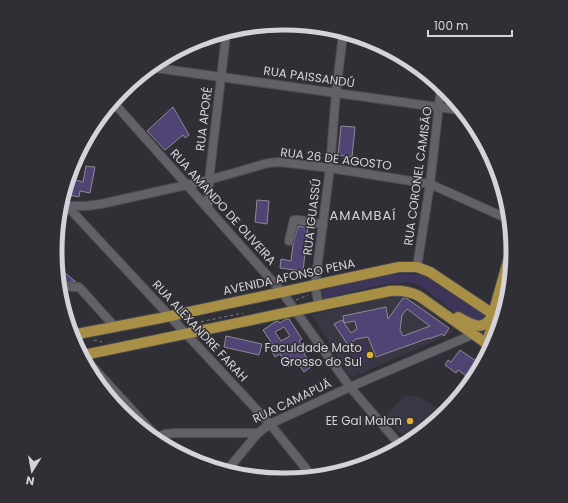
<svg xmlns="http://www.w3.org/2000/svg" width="568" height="503" font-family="Poppins,sans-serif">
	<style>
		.built { fill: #393743 }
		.green { fill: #3d3558 }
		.building { fill: #504474; stroke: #8d8b93; fill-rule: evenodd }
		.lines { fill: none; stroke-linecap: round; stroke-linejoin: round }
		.minor-casing { stroke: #4d4c51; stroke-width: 10 }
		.major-casing { stroke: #4d4c51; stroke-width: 12 }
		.path { stroke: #848288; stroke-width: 1; stroke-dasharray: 3 3; stroke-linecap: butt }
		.minor { stroke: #626168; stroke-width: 8 }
		.major { stroke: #a78f46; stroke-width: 10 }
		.poi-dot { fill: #dbb233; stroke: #312f36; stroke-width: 1.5 }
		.labels { text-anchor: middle; stroke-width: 3; stroke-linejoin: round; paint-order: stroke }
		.street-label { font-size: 12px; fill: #d4d3d7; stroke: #312f36 }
		.poi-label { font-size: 12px; fill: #d4d3d7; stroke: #312f36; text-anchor: end }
		.neighbourhood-label { font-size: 13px; letter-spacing: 1px; fill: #d4d3d7; stroke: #312f36 }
		.rim { fill: none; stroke: #d4d3d7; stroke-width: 5 }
	</style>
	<rect width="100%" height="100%" fill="#312f36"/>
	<g class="built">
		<path d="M400 295 418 303 454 332 351 378 312 315 386 297Z"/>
		<path d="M404 396H418L441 410 429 424 406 439 385 417Z"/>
	</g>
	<g class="green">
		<path d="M390 273 422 275 485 314 498 325 493 342 426 290C422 288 418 285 415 284 398 278 342 295 323 299L322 290Z"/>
		<path d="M363 340 371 360 358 365 350 345Z"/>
	</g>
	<g class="building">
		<path d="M173 107 189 135 185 138 183 135 165 150 147 131Z"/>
		<path d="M341 126 355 127 352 157 338 155Z"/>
		<path d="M86 166 95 167 90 193 80 191 79 197 69 195 72 179 83 182Z"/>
		<path d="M257 200 269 201 267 224 255 222Z"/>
		<path d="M298 226 308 228 303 271 280 268 281 259 291 261 293 245Z"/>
		<path d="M59 268 76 282H71L62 285Z"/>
		<path d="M403 298H406L449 328 444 336 442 334 429 339V338L376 357 368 337 356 339 348 345 334 324 342 320 351 333 357 329 355 321 344 323 343 316 386 307 388 319ZM407 309 430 326 403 336 400 330 402 315Z"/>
		<path d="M286 319H289L302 339 299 341 306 352 304 354 312 366 304 372 297 362 288 367 280 354 275 357 271 350 275 348 263 330 275 322 278 321 280 323ZM284 327 290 336 281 341 275 332Z"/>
		<path d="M226 336 262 344 259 355 224 347Z"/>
		<path d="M460 350 479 363 469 378 458 370 456 373 445 365 448 360 451 362Z"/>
	</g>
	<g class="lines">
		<g class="minor-casing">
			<g id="minor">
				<path d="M156 68 459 110"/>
				<path d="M114 103 282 292 350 387 399 444"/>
				<path d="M64 206H86L101 204 209 180 268 163 279 162 330 168 430 184 506 218"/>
				<path d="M68 207 270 424 311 475"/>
				<path d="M208 207 209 180 226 35"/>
				<path d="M289 241 294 220H299L323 225"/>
				<path d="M417 267 430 184 441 87"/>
				<path d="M71 287H79L115 327"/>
				<path d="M319 306 315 285 330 168 336 92 343 35"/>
				<path d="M88 362 154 434"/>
				<path d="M158 437 165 434 174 433H258"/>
				<path d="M228 469 258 433 270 424 350 387 474 334"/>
			</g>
		</g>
		<g class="major-casing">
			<g id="major">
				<path d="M458 317C473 325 484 333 493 314L512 247"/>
				<path d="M72 335 161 318 399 267H417L430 272 499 318"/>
				<path d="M488 345C488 336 489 330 498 326"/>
				<path d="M84 355 390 291C401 290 409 291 419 296L490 346"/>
			</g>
		</g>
		<g class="path">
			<path d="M296 300 308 295"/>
			<path d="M195 323 243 313"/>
			<path d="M94 340 102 342"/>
		</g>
		<use href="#minor" class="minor"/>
		<use href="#major" class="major"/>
	</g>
	<g class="poi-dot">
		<circle cx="370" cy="355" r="4"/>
		<circle cx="410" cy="421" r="4"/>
	</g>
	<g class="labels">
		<g class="street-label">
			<text transform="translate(309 77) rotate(8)" y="4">RUA PAISSANDÚ</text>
			<text transform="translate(204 119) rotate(-83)" y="4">RUA APORÉ</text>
			<text transform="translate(336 159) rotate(7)" y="4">RUA 26 DE AGOSTO</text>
			<text transform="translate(418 176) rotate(-82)" y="4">RUA CORONEL CAMISÃO</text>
			<text transform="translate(223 207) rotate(48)" y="4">RUA AMANDO DE OLIVEIRA</text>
			<text transform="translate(312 217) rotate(-83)" y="4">RUA IGUASSÚ</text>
			<text transform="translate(289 277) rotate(-12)" y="4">AVENIDA AFONSO PENA</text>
			<text transform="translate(200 331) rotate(47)" y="4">RUA ALEXANDRE FARAH</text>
			<text transform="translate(292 401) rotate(-26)" y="4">RUA CAMAPUÃ</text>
		</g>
		<g class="poi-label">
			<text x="362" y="352">Faculdade Mato<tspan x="362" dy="14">Grosso do Sul</tspan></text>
			<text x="402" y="425">EE Gal Malan</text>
		</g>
		<g class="neighbourhood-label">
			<text x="363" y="220">AMAMBAÍ</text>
		</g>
	</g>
	<path d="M0 0H568V503H0ZM283 30H285A221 221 0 0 1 506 251V252A221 221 0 0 1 285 473H283A221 221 0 0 1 62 252V251A221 221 0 0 1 283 30Z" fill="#312f36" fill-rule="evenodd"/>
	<path class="rim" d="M283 30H285A221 221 0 0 1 506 251V252A221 221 0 0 1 285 473H283A221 221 0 0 1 62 252V251A221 221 0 0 1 283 30Z"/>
	<g transform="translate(32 471) rotate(191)" stroke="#312f36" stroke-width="3" paint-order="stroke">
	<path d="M0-3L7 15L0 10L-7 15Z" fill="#d4d3d7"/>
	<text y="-6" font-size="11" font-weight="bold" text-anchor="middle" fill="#d4d3d7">N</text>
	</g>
	<path d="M428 30v6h84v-6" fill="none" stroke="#d4d3d7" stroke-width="2"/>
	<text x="434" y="30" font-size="12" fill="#d4d3d7" stroke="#312f36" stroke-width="3" paint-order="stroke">100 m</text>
</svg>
